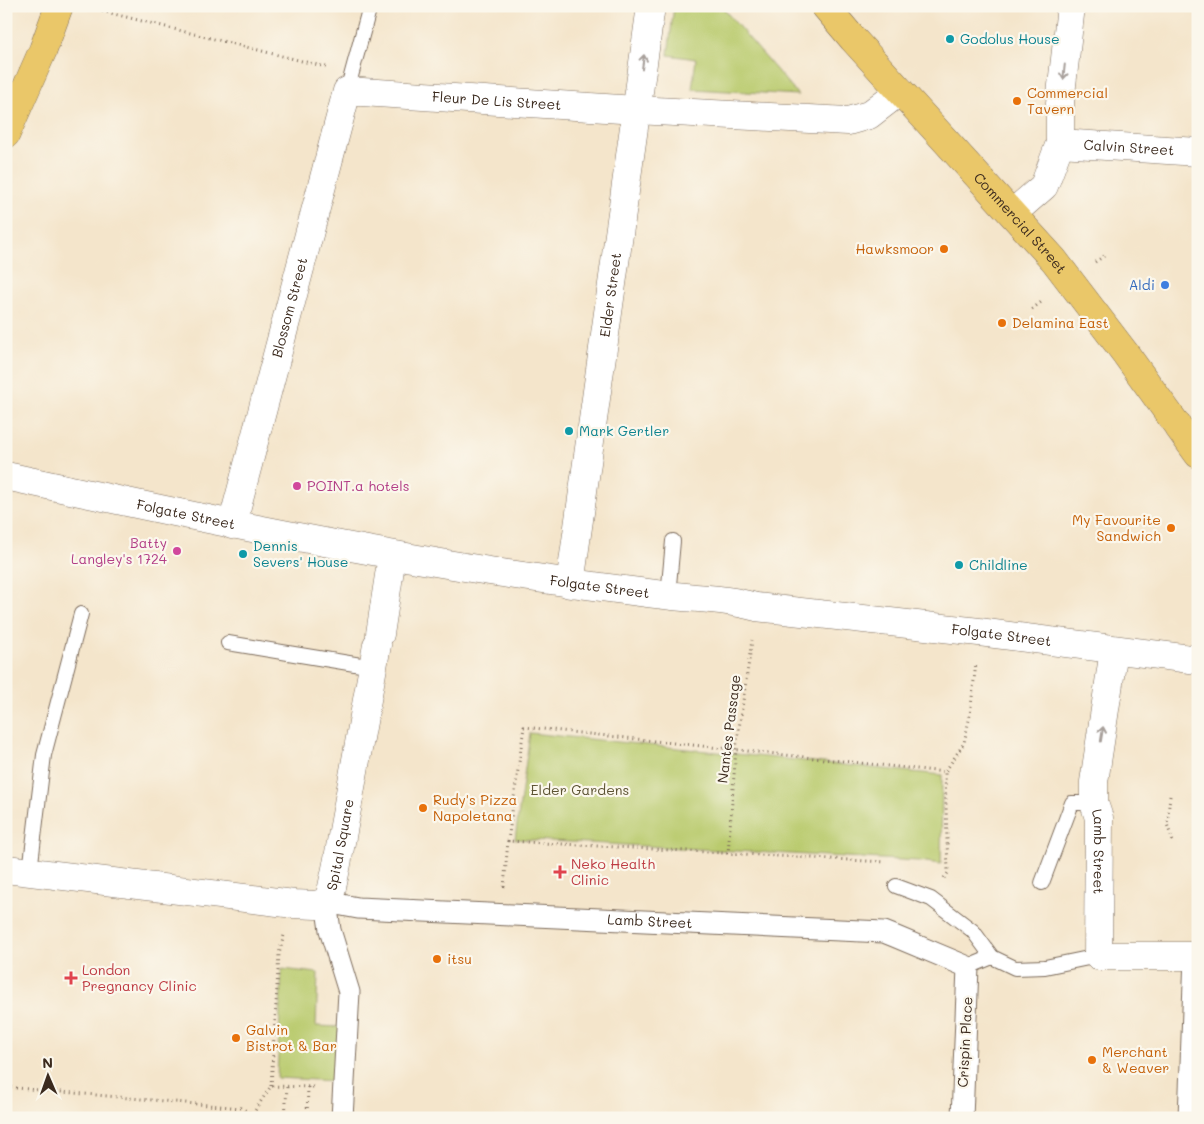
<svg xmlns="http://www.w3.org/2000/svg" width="1204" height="1124" font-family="Mali,sans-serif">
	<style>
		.green { fill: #bacb6e; stroke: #7a7a46 }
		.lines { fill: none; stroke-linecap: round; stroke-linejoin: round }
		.service-casing { stroke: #7c6b5b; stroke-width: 16 }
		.pedestrian-casing { stroke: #7c6b5b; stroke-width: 23 }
		.minor-casing { stroke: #7c6b5b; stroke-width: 29 }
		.primary-casing { stroke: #7c6b5b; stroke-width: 29 }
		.trunk-casing { stroke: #7c6b5b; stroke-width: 29 }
		.path { stroke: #7c6b5b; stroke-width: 3; stroke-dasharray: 1 4; stroke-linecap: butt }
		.service { stroke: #fff; stroke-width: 14 }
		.pedestrian { stroke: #fff; stroke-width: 21 }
		.minor { stroke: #fff; stroke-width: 28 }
		.primary { stroke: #eac769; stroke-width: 28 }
		.trunk { stroke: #eac769; stroke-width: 28 }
		.oneway { stroke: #a79f9a }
		.culture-dot { fill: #0f9aa8; stroke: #fbf7ec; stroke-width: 2 }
		.food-dot { fill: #e8710a; stroke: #fbf7ec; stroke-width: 2 }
		.shop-dot { fill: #3f7fe0; stroke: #fbf7ec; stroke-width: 2 }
		.hotel-dot { fill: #d1479c; stroke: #fbf7ec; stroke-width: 2 }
		.health-dot { fill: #e0444e; stroke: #fbf7ec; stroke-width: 2 }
		.labels { text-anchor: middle; stroke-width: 4.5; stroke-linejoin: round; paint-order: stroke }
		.culture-label { font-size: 14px; fill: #0d838f; stroke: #fbf7ec; text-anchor: start }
		.food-label { font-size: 14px; fill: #c56008; stroke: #fbf7ec; text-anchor: start }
		.street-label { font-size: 14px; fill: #3b2a1e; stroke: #fbf7ec }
		.shop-label { font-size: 14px; fill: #366cbe; stroke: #fbf7ec; text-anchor: end }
		.hotel-label { font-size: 14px; fill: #b23c85; stroke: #fbf7ec; text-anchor: start }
		.park-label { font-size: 14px; fill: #5b5232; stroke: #fbf7ec }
		.health-label { font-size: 14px; fill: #be3a42; stroke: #fbf7ec; text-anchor: start }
	</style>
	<rect width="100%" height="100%" fill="#fbf7ec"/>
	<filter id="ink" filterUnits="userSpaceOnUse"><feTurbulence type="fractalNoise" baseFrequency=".02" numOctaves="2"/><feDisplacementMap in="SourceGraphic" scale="10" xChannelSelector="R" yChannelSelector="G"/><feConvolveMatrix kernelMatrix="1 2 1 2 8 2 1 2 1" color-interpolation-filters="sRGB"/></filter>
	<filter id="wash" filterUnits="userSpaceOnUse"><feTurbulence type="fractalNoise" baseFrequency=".0096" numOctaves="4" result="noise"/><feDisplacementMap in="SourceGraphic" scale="20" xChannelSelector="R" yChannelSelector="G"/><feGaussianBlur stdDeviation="1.12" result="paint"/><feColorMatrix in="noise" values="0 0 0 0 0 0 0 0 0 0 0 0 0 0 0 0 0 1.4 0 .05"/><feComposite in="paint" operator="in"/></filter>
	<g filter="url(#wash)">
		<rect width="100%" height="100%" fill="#f4e5cb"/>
		<g class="green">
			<path d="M674 6H721L798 95 692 89 696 59 668 55Z"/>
			<path d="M530 733 942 775 941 864 919 861 515 839Z"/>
			<path d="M282 969 318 973 316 1026 341 1027 336 1081 277 1078Z"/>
		</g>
	</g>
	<g filter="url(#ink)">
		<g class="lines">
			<g class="service-casing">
				<g id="service">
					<path d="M347 91 370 6"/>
					<path d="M668 596 673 541"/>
					<path d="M228 643 373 667"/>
					<path d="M30 871 44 755 81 614"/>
					<path d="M1042 883 1072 803H1094"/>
					<path d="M896 886 931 899 973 931 992 957 1015 968 1045 967 1098 956"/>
					<path d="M968 967 992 957"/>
				</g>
			</g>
			<g class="pedestrian-casing">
				<g id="pedestrian">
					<path id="s1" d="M342 1118 349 992 330 930 326 902 358 908 884 932 894 936 968 967 962 1118"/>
					<path d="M1189 1118 1195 956"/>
				</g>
			</g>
			<g class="minor-casing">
				<g id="minor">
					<path id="s2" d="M1060 143 1198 152"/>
					<path d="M1013 213 1044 186 1060 143V103L1071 6"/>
					<path id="s3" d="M6 476C171 512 336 547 502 573 557 581 611 589 665 595 696 599 727 598 756 607L979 632 1198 660"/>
					<path id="s4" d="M232 525 347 91 636 110 848 121 869 115 900 91"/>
					<path id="s5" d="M570 584 651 6"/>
					<path d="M380 634 392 556"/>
					<path id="s6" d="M1114 650 1094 782V803L1099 818 1098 956H1198"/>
					<path id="s7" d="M6 869 294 904 316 905 326 902 331 892 337 864 377 645"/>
				</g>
			</g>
			<g class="primary-casing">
				<path id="primary" d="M6 134 43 50 59 6"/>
			</g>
			<g class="trunk-casing">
				<g id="trunk">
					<path id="s8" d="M825 6 853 39 1054 260 1125 353 1198 454"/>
				</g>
			</g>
			<g class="path">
				<path d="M102 11 326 67"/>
				<path d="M1095 262 1104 256"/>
				<path d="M1032 309 1044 300"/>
				<path d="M1170 796 1167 824 1173 842"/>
				<path d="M508 841 524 727 945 772 964 743 970 715 976 663"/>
				<path d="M728 854 736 749 752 640"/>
				<path d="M944 878 948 873 945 772"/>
				<path d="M504 887 508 841 885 862"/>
				<path d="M271 1086 279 954 284 935"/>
				<path d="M6 1087 242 1108 252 1115 271 1086 315 1087"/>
				<path d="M285 1118 287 1086"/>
				<path d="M307 1118 308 1086"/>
			</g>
			<use href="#service" class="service"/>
			<use href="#pedestrian" class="pedestrian"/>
			<use href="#minor" class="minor"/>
			<use href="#primary" class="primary"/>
			<use href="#trunk" class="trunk"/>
		</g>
		<defs><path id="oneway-shaft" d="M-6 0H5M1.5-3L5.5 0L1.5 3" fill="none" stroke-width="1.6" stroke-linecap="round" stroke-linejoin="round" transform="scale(1.25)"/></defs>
		<g class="oneway">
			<use href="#oneway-shaft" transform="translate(643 62) rotate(-82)"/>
			<use href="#oneway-shaft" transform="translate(1064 72) rotate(96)"/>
			<use href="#oneway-shaft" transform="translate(1102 734) rotate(-81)"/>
		</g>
	</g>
	<g class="culture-dot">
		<circle cx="950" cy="39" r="5"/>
		<circle cx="569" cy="431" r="5"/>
		<circle cx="243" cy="554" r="5"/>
		<circle cx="959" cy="565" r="5"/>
	</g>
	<g class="food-dot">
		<circle cx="1017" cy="101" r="5"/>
		<circle cx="944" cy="249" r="5"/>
		<circle cx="1002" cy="323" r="5"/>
		<circle cx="1171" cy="528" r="5"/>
		<circle cx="423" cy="808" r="5"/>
		<circle cx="437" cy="959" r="5"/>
		<circle cx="236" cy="1038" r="5"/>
		<circle cx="1092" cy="1060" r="5"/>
	</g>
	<circle class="shop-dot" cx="1165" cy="285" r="5"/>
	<g class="hotel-dot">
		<circle cx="297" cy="486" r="5"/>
		<circle cx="177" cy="551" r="5"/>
	</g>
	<g class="health-dot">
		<path d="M557.5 864.5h5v5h5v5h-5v5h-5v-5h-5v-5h5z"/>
		<path d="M68.5 970.5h5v5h5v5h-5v5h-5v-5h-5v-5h5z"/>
	</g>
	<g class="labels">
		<g class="culture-label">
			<text x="960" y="44">Godolus House</text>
			<text x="579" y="436">Mark Gertler</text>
			<text x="253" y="551">Dennis<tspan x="253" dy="16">Severs' House</tspan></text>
			<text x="969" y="570">Childline</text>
		</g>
		<g class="food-label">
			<text x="1027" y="98">Commercial<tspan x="1027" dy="16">Tavern</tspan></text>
			<text x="934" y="254" text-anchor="end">Hawksmoor</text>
			<text x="1012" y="328">Delamina East</text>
			<text x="1161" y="525" text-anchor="end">My Favourite<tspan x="1161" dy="16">Sandwich</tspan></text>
			<text x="433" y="805">Rudy's Pizza<tspan x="433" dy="16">Napoletana</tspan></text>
			<text x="447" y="964">itsu</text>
			<text x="246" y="1035">Galvin<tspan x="246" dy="16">Bistrot &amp; Bar</tspan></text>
			<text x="1102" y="1057">Merchant<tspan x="1102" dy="16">&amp; Weaver</tspan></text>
		</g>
		<g class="street-label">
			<text dy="5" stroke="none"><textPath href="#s4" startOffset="599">Fleur De Lis Street</textPath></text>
			<text dy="5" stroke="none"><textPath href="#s2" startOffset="69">Calvin Street</textPath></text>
			<text dy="5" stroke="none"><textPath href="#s8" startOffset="292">Commercial Street</textPath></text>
			<text dy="5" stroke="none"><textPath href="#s5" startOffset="292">Elder Street</textPath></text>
			<text dy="5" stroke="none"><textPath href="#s4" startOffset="225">Blossom Street</textPath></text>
			<text dy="5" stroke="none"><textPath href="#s3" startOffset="184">Folgate Street</textPath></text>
			<text dy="5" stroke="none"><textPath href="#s3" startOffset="604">Folgate Street</textPath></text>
			<text dy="5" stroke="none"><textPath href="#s3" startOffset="1009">Folgate Street</textPath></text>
			<text transform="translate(729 729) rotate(-83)" y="5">Nantes Passage</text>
			<text dy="5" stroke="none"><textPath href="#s7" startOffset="382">Spital Square</textPath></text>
			<text dy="5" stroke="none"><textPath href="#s6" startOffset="204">Lamb Street</textPath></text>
			<text dy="5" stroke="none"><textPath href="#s1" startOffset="544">Lamb Street</textPath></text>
			<text transform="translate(965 1042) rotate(-87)" y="5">Crispin Place</text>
		</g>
		<g class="shop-label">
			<text x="1155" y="290">Aldi</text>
		</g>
		<g class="hotel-label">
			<text x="307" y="491">POINT.a hotels</text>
			<text x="167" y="548" text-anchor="end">Batty<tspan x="167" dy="16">Langley's 1724</tspan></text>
		</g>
		<g class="park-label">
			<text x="580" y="795">Elder Gardens</text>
		</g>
		<g class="health-label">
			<text x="571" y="869">Neko Health<tspan x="571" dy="16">Clinic</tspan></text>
			<text x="82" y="975">London<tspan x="82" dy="16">Pregnancy Clinic</tspan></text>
		</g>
	</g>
	<rect width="1204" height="1124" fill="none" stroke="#fbf7ec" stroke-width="25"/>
	<g transform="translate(48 1076) rotate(358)" stroke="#fbf7ec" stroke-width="4" paint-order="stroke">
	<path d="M0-4L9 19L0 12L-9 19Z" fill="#3b2a1e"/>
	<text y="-8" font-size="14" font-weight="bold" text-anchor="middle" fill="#3b2a1e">N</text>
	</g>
</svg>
